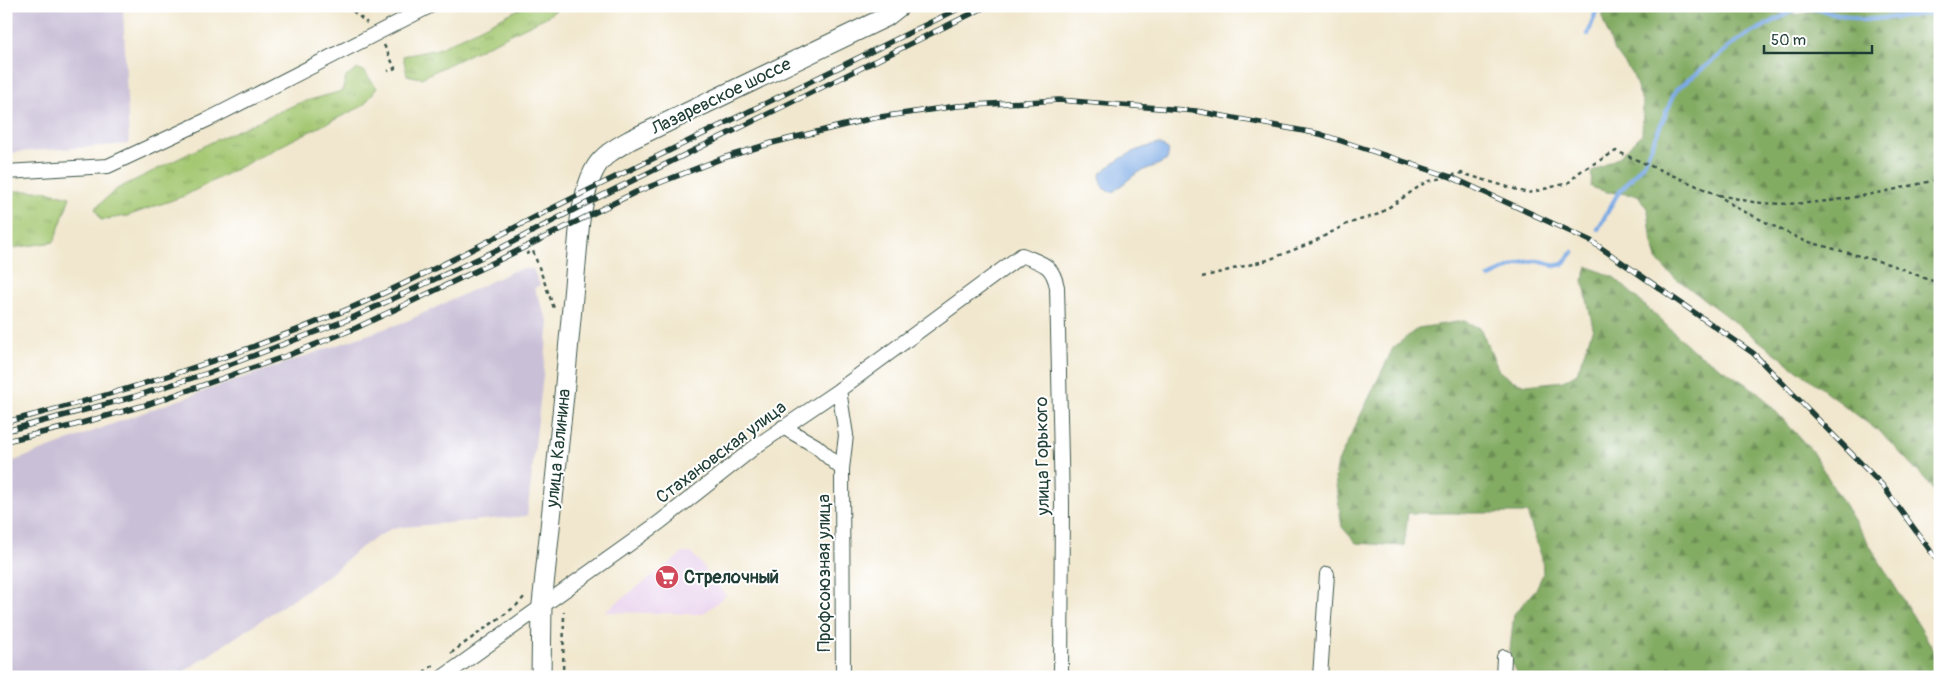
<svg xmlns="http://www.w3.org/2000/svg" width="1946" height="683" font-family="Pangolin,sans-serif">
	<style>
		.built { fill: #e9d2ed }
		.industrial { fill: #c9bfd7 }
		.grass { fill: url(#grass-tufts); stroke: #628253 }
		.forest { fill: url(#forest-firs); stroke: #51744c }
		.water { fill: #7baae5; stroke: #4d748c }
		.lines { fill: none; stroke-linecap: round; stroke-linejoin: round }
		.stream { stroke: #7baae5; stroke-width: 4.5 }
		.street-casing { stroke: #3e564b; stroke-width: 16 }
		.secondary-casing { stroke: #3e564b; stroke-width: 21 }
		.path { stroke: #3e564b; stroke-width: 2.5; stroke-dasharray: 4 4; stroke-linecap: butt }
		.street { stroke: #fff; stroke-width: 14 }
		.secondary { stroke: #fff; stroke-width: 19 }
		.rail-casing { stroke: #1f3d34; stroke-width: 5.5 }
		.rail { stroke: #fff; stroke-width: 4; stroke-dasharray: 11; stroke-linecap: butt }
		.labels { text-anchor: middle; stroke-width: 4; stroke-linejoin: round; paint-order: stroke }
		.street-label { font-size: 18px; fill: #1f3d34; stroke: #fff }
		.poi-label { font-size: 18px; font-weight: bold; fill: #1f3d34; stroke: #fff; text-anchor: start }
	</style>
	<defs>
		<pattern id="grass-tufts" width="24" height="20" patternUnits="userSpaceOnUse" patternTransform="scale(1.25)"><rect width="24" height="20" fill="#a4c872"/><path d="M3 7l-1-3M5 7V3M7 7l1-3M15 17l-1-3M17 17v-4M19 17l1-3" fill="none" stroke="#85a45e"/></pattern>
		<pattern id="forest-firs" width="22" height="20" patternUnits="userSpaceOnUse" patternTransform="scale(1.25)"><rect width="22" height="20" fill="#83ac64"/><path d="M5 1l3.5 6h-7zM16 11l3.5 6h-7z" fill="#6b8d53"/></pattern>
	</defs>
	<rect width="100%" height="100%" fill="#fff"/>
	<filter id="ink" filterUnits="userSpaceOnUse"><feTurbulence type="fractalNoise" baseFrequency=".02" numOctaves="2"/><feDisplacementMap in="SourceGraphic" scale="10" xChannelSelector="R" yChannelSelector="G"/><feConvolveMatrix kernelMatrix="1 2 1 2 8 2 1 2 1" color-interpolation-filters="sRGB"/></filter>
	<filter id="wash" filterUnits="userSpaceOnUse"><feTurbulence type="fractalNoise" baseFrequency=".0096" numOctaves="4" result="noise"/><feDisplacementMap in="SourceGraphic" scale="20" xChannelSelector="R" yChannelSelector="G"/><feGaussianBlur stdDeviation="1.12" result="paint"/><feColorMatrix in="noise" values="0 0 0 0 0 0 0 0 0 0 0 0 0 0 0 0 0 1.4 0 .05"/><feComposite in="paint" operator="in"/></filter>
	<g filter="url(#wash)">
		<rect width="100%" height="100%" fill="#f1e7ce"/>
		<path class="built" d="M683 553H692L726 595 703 614 604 612Z"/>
		<g class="industrial">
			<path d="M6 6H123L129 144 6 153Z"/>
			<path d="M522 269H533L536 276 540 285 534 288 549 323 527 516 392 528 360 548 329 575 176 677H6V464L150 410 407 321 513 271Z"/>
		</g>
		<g class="grass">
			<path d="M525 6H562L546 17 421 78 407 75 403 56 438 49Z"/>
			<path d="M358 69 364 71 377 88 363 106 296 138 184 196 127 216 101 220 95 208 117 189 218 139 299 103 342 91 346 77Z"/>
			<path d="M6 191H45L70 197 54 242 6 249Z"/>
		</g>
		<g class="forest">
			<path d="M1607 6H1732L1794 15 1851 6H1908L1940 14V500L1926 480 1882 434 1668 272 1658 261 1652 243 1648 210 1638 195 1607 192 1591 187 1592 172 1619 157 1642 134 1643 104 1633 75 1613 48 1602 17Z"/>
			<path d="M1587 266 1615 278 1693 350 1758 392 1811 450 1940 660V677H1518L1517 672 1509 658 1514 614 1536 589 1543 574 1542 558 1527 513H1408L1404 546 1356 543 1342 527 1335 478 1338 462 1393 348 1418 328 1464 321 1480 328 1499 371 1511 380 1526 385 1563 381 1577 373 1593 328 1583 280Z"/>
		</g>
		<path class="water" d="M1160 144 1169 151 1167 160C1156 167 1142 169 1133 176 1126 181 1120 187 1113 192L1104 189 1101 184 1100 174C1117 159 1138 147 1160 144Z"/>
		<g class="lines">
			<g class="stream">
				<path d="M1802 6 1863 20 1940 13"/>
				<path d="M1588 34 1598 6"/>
				<path d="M1598 229 1617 195 1644 163 1676 90 1738 40 1802 6"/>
				<path d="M1489 277C1510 268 1532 253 1554 266L1563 264 1573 252"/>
			</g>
		</g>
	</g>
	<g filter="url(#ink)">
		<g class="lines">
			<g class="street-casing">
				<g id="street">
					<path d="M6 172 108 166 211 118 430 6"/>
					<path d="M839 390 846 435 842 469 843 677"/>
					<path d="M783 427 816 446 842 469"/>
					<path d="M443 677 660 522 755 447 839 390 1022 255C1042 264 1052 263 1057 287L1062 503 1061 677"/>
					<path d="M1320 677 1327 574"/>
					<path d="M1503 677 1504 657"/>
				</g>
			</g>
			<g class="secondary-casing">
				<path id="secondary" d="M541 677 542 604 564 395 580 220C583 203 587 182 596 167 604 154 618 147 630 140L886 17 900 6"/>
			</g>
			<g class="path">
				<path d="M347 6 367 23"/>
				<path d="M384 45 395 68 388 71"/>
				<path d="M1719 195C1730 197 1742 200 1753 202 1813 209 1881 193 1940 179"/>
				<path d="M526 254 533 251 555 311"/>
				<path d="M1202 277 1268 260 1311 243 1347 224 1379 214 1426 182 1461 173 1528 193 1568 183 1581 171 1616 151 1718 195 1737 208 1802 240 1892 265 1927 279 1940 283"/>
				<path d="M451 653 516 606 526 595"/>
				<path d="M417 677 436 663"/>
				<path d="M563 677 564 612"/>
			</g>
			<use href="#street" class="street"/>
			<use href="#secondary" class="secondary"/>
			<g class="rail-casing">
				<g id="rail">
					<path d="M6 422C122 393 235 357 346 310 430 274 509 229 591 189 715 128 840 67 964 6"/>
					<path d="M6 431 133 397 208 373 352 318 501 248 583 205 987 6"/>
					<path d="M6 441 71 426 149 404 289 355 356 328 503 258 636 192 723 158 772 143 873 118 957 106 1059 100 1196 111 1320 134 1451 177 1591 241 1753 353 1883 486 1940 564"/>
				</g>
			</g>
			<use href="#rail" class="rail"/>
		</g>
	</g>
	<defs>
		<g id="supermarket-disc" transform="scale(1.25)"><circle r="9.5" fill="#d1495b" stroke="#fff"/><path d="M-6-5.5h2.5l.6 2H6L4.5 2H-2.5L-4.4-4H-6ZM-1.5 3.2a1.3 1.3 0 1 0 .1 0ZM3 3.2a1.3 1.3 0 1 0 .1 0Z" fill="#fff"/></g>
	</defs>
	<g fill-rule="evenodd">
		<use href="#supermarket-disc" x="667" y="577"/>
	</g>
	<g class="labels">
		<g class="street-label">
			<text transform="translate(721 96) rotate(-26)" y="6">Лазаревское шоссе</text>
			<text transform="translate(558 448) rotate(-84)" y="6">улица Калинина</text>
			<text transform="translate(721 452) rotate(-37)" y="6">Стахановская улица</text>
			<text transform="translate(1042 456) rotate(-91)" y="6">улица Горького</text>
			<text transform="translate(824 573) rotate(-90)" y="6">Профсоюзная улица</text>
		</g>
		<g class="poi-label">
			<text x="684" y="583">Стрелочный</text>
		</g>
	</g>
	<rect width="1946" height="683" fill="none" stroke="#fff" stroke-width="25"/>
	<path d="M1764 45v8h108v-8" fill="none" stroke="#1f3d34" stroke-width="2.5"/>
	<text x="1771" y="45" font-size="15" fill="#1f3d34" stroke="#ffffff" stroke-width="4" paint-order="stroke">50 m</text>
</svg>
